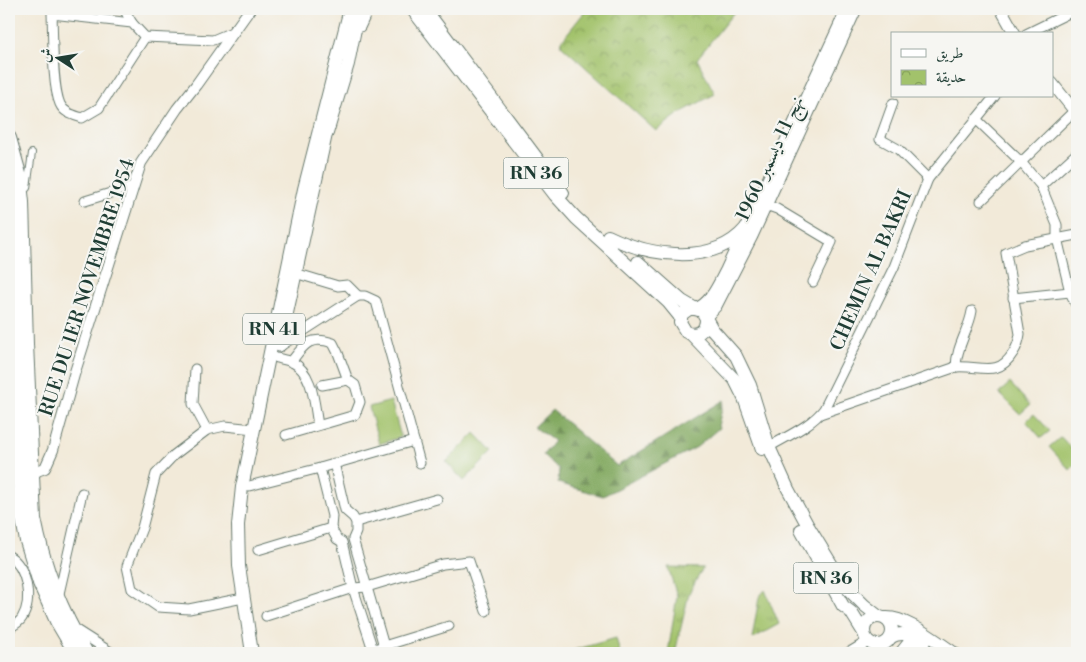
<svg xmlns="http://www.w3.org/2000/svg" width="1086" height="662" font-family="'Libre Bodoni',Amiri,serif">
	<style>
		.grass { fill: url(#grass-tufts); stroke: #608050 }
		.forest { fill: url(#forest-firs); stroke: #50724a }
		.park { fill: url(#park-crowns); stroke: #608050 }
		.pitch { fill: #a2c26b; stroke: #608050 }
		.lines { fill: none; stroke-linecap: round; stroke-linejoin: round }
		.pedestrian-casing { stroke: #697a6e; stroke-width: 8 }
		.minor-casing { stroke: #697a6e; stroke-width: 11 }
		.tertiary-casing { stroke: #697a6e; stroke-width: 12 }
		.secondary-casing { stroke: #697a6e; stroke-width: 13 }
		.primary-casing { stroke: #697a6e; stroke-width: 14 }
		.trunk-casing { stroke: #697a6e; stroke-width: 16 }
		.pedestrian { stroke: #fff; stroke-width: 6 }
		.minor { stroke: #fff; stroke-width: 9 }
		.tertiary { stroke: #fff; stroke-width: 10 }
		.secondary { stroke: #fff; stroke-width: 11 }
		.primary { stroke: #fff; stroke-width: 12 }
		.trunk { stroke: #fff; stroke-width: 14 }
		.labels { text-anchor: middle; stroke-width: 4.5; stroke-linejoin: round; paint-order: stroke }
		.shield { fill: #f6f6f2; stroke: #60746d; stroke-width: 1 }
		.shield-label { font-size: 18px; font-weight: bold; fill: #1f3d34 }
		.street-label { font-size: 19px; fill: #1f3d34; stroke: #f6f6f2 }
	</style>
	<defs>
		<pattern id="grass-tufts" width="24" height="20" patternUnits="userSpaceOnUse" patternTransform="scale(1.25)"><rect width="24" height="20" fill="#a2c26b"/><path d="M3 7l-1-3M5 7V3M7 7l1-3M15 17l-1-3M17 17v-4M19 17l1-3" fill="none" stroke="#839f59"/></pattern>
		<pattern id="forest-firs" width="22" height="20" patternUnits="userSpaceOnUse" patternTransform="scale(1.25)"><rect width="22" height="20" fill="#81a85f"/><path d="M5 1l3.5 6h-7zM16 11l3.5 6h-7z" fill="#698a4f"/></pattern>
		<pattern id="park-crowns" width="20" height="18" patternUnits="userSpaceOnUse" patternTransform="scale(1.25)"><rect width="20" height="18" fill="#a2c26b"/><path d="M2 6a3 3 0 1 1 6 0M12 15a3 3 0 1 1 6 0" fill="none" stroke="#839f59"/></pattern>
	</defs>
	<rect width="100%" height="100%" fill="#f6f6f2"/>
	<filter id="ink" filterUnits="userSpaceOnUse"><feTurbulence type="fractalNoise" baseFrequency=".02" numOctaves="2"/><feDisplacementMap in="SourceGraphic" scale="10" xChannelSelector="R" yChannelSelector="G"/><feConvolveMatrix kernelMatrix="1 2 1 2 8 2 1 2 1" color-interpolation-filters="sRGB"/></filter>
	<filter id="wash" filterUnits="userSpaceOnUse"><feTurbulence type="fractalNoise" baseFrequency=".0096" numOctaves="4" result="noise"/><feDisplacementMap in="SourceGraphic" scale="20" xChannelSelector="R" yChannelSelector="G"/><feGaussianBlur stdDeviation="1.12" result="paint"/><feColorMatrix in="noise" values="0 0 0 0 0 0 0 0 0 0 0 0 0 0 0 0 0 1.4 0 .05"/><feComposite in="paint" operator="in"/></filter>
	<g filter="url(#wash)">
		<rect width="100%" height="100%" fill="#f2ead9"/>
		<g class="grass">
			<path d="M668 567 703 568 689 593 675 653H668L677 596Z"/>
			<path d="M765 590 779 624 752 639 759 597Z"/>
		</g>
		<path class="forest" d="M724 400 718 426 719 428 697 447 603 496 558 483 559 469 543 455 554 441 534 427 552 410 617 466Z"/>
		<path class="park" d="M587 9H735L734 12 697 59 715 94 680 113 656 131 561 45 562 40Z"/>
		<g class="pitch">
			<path d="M1010 383 1030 405 1020 414 999 393Z"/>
			<path d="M391 401 401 437 379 444 369 407Z"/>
			<path d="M1034 414 1050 431 1041 438 1026 421Z"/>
			<path d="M475 433 493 452 464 481 446 462Z"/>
			<path d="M1061 437 1077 455V463L1070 470 1049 447Z"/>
			<path d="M616 638 620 653H575L574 650Z"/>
		</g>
	</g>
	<g filter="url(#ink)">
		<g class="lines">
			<g class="pedestrian-casing">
				<path id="pedestrian" d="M27 188 32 153"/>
			</g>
			<g class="minor-casing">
				<g id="minor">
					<path d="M124 9 132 23"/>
					<path d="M1026 34 1077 9"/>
					<path d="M145 37 99 108 82 118C73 115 64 113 60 104 52 86 53 35 52 14L132 23 145 37 213 40 232 32 234 29"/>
					<path d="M893 103 880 139 898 149 928 179"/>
					<path d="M976 119 1021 162 1041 186 1057 225V238L1070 292 1077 307"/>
					<path d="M1041 186 1077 153"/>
					<path d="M85 201 133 186"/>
					<path d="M981 201 1075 110"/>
					<path d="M766 205 777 209 832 242 813 282"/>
					<path d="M295 273 338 286 347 285 358 296"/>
					<path d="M1013 298 1070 292"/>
					<path d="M279 347 358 296H365L376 301 420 463"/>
					<path d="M277 358C281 359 287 360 292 362 314 373 314 404 318 425"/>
					<path d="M291 362C304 345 309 335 333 343L338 353 348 380"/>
					<path d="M956 367C956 347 969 330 972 311"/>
					<path d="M195 369 193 404 207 430"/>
					<path d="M820 414 956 367C980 365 998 378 1013 353 1017 347 1019 342 1020 334L1006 253 1025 245 1077 235"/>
					<path d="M286 435 355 415 360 402 355 385 348 380 322 385"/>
					<path d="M769 447C787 436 811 426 824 409L894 267 928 179 995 96"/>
					<path d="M334 463 345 510 353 517 356 522V532L353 539 386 653"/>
					<path d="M320 468 332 516 331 528 337 539 342 542 353 588 374 653"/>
					<path d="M249 486 320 468 414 441"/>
					<path d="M356 522 437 499"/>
					<path d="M258 550 331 528"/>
					<path d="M9 556C27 567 33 600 22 618 19 623 13 626 9 628"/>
					<path d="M58 598 82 493"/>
					<path d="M243 598 189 609 158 607 132 589 127 566 142 528 156 474 174 455 207 430 225 426 254 429"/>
					<path d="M266 616 353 588 367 587 443 564 469 561 486 611"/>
					<path d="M76 630 112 653"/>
					<path d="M361 653 449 626"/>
				</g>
			</g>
			<g class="tertiary-casing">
				<g id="tertiary">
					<path d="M9 475 20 477"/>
					<path d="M31 478 37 471 45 468 53 450 74 375 141 163 177 109 196 85 250 9"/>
					<path d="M849 653 869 641"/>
				</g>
			</g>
			<g class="secondary-casing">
				<g id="secondary">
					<path d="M1001 9 1015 34"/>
					<path d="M1052 83 1077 114"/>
					<path d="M695 309C711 304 719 283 726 270L847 9"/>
					<path d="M706 317 716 306 752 236 856 9"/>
				</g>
			</g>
			<g class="primary-casing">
				<g id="primary">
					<path d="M412 9 555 195 576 218 668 302 681 318"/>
					<path d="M425 9 563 193"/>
					<path d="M359 26 365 13 369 9"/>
					<path d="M327 133 348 64 359 9"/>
					<path d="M608 236C649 256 713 267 746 228"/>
					<path d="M638 262 682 301 694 308"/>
					<path d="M706 319C706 331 697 337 686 332L680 322 682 314 689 309H695L702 311 712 329 736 356 750 385 769 447 788 489 808 526 844 585 864 605 878 616"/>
					<path d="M691 334 735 380 744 398 762 449"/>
					<path d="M280 345 328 125"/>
					<path d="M801 530 843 606 851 612 864 633"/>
					<circle cx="878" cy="631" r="14"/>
					<path d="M885 618C905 616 937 642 954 653"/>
					<path d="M891 637C902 631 914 635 924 642"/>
					<path d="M252 653 239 566 238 525 242 487 304 189 350 9"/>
					<path d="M901 653 909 643 920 639"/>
				</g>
			</g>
			<g class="trunk-casing">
				<g id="trunk">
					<path d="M9 138 19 174 22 202 26 344 34 519C43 566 61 612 86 653"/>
					<path d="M9 178 12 216 15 364 21 509 27 541 40 583 57 621 73 648"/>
				</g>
			</g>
			<use href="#pedestrian" class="pedestrian"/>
			<use href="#minor" class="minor"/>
			<use href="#tertiary" class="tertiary"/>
			<use href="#secondary" class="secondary"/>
			<use href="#primary" class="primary"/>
			<use href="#trunk" class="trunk"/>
		</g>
	</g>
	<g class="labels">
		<g class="shield">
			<rect x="503.5" y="157.5" width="65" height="31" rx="4"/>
			<rect x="243" y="313.5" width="62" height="31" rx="4"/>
			<rect x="793.5" y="562.5" width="65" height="31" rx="4"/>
		</g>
		<g class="shield-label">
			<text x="536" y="179">RN 36</text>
			<text x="274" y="335">RN 41</text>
			<text x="826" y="584">RN 36</text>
		</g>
		<g class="street-label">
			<text transform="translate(769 158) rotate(-65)" y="7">نهج 11 ديسمبر 1960</text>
			<text transform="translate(870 270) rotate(-66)" y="7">CHEMIN AL BAKRI</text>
			<text transform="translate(86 287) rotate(-72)" y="7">RUE DU 1ER NOVEMBRE 1954</text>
		</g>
	</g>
	<rect width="1086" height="662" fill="none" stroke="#f6f6f2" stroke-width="30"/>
	<rect x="891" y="32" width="162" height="65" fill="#f6f6f2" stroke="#a0aca6"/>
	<rect x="901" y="49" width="25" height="8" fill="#ffffff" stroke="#a0aca6"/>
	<text x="936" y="58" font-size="15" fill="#1f3d34">طريق</text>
	<rect x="901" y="70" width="25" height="15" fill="url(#park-crowns)" stroke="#a0aca6"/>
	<text x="936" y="82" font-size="15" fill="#1f3d34">حديقة</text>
	<g transform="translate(58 58) rotate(282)" stroke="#f6f6f2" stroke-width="4" paint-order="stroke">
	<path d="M0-4L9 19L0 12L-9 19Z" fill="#1f3d34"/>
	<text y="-8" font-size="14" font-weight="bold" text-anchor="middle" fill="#1f3d34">ش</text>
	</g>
</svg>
